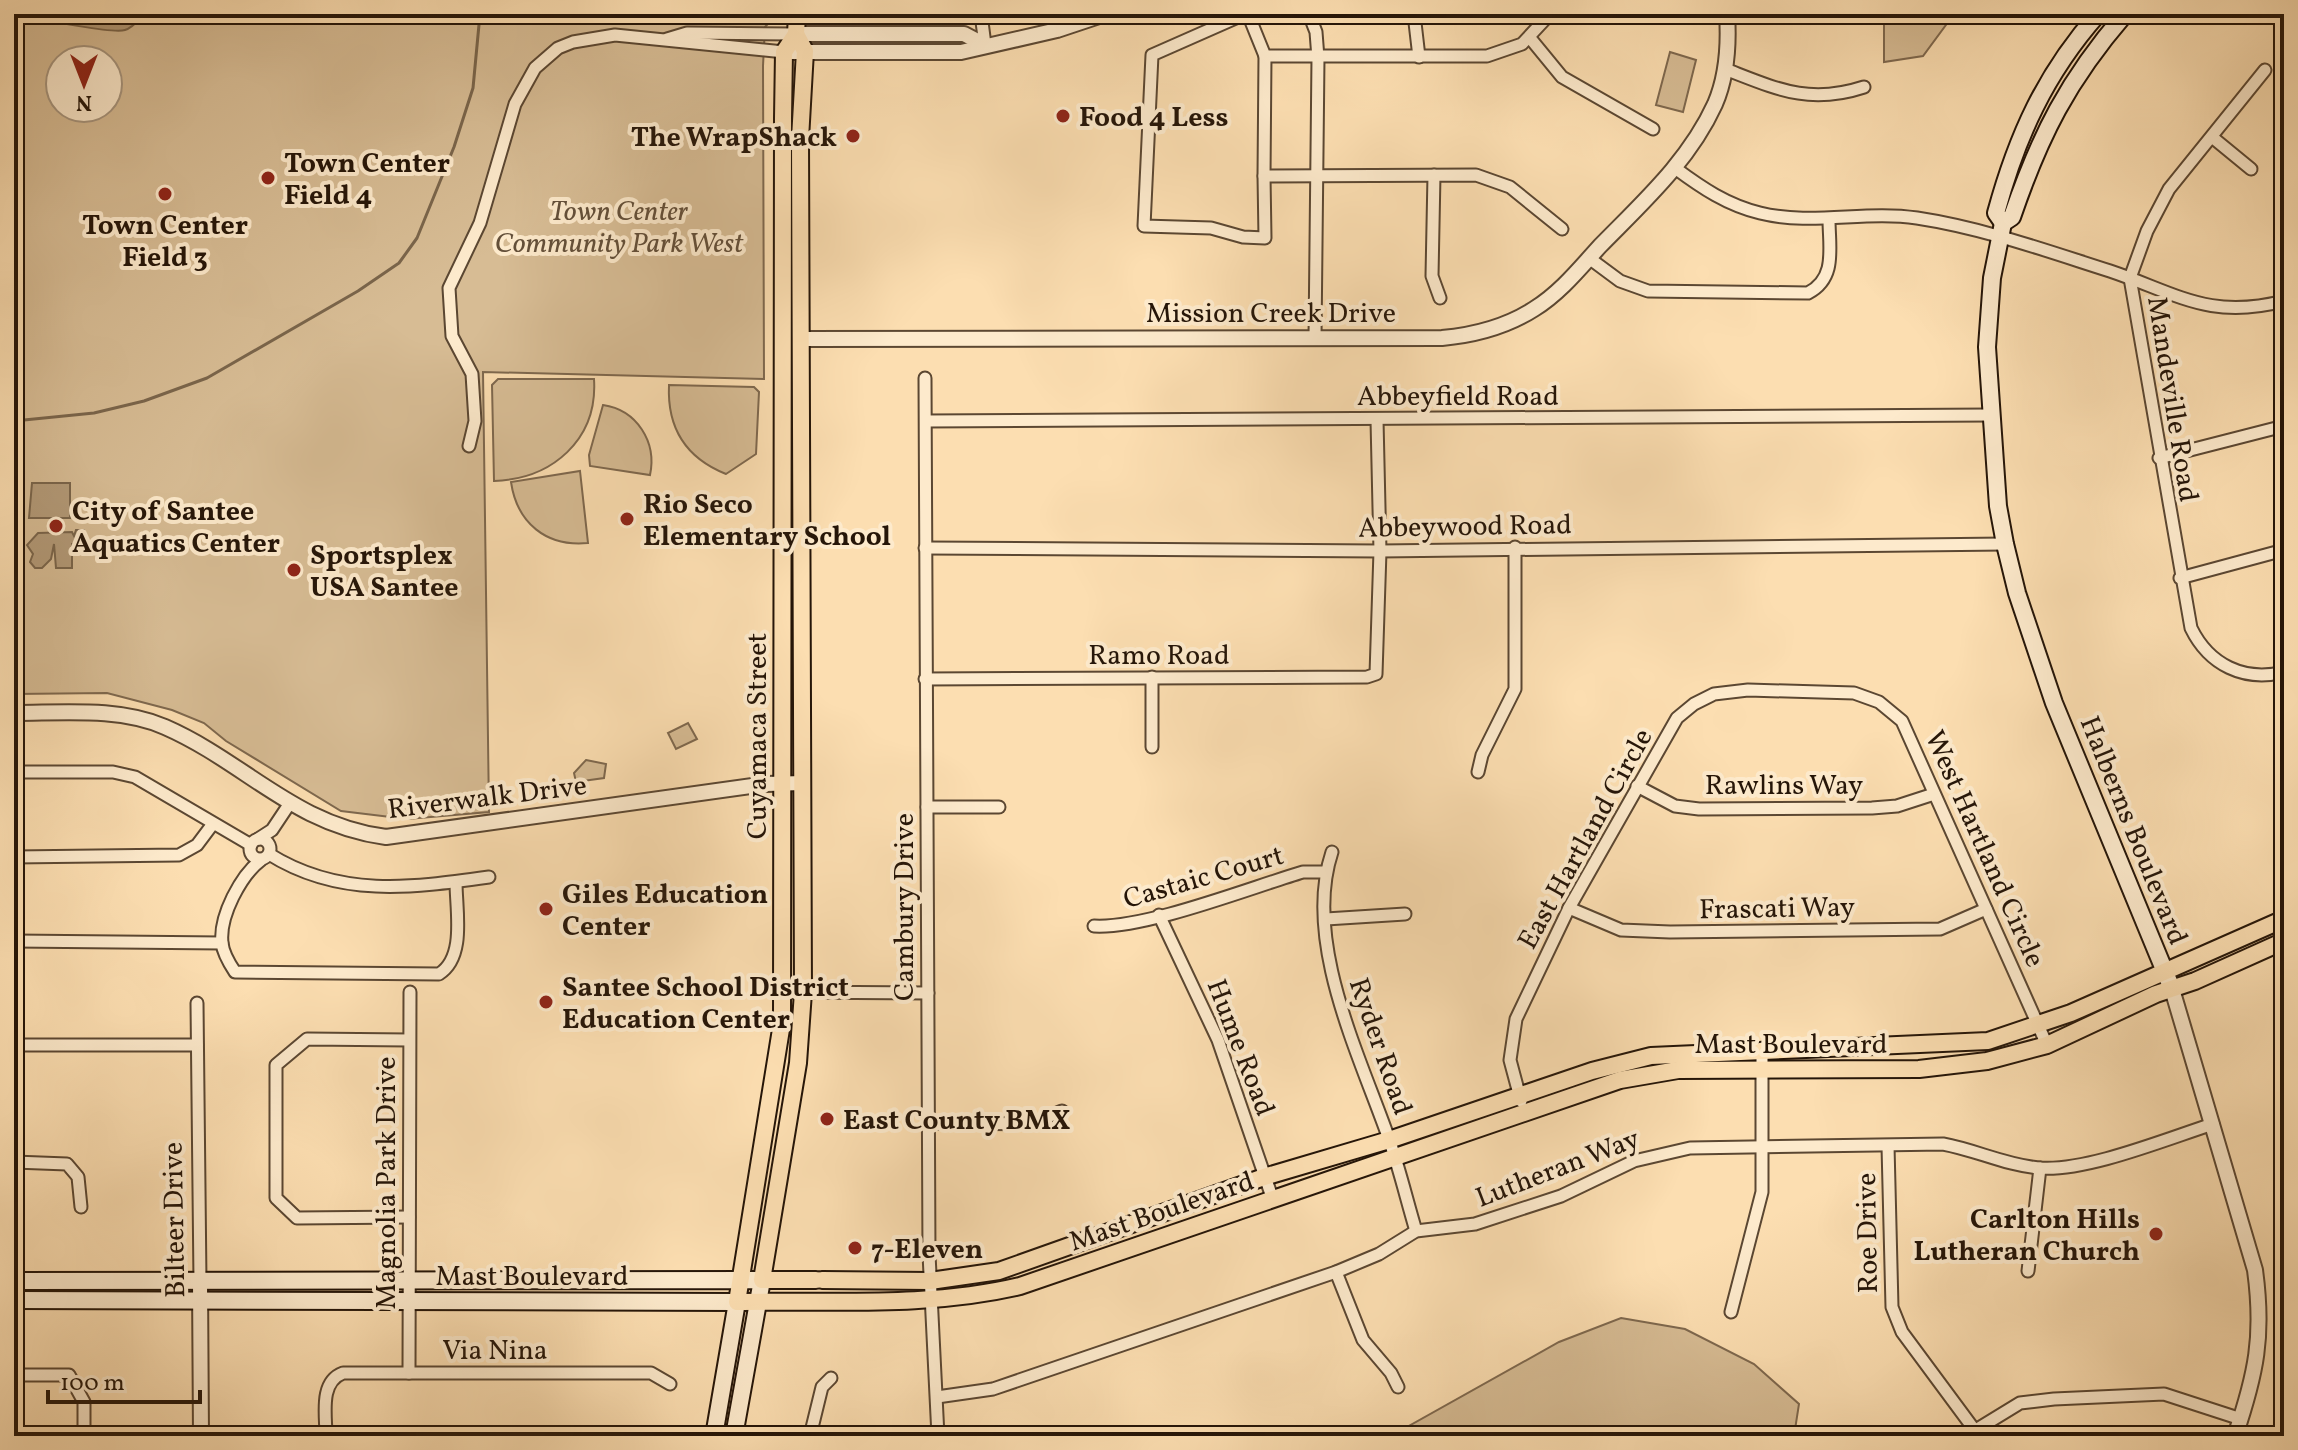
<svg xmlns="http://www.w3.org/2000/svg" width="2298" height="1450" font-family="Vollkorn,serif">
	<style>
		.green { fill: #d7bc94; stroke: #7e684e; stroke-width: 2; fill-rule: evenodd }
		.water { fill: #b39a78; stroke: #7a654b; stroke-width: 2 }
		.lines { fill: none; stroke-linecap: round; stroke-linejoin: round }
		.stream { stroke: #7a654b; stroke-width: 3 }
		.minor-casing { stroke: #5b4732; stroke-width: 15 }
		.tertiary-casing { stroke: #5b4732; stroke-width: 18 }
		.secondary-casing { stroke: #251508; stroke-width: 20 }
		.primary-casing { stroke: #251508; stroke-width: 20 }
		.minor { stroke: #fdeacc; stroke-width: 11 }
		.tertiary { stroke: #fdeacc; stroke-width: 14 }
		.secondary { stroke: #fdeacc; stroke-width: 16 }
		.primary { stroke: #fcdeb1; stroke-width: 16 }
		.poi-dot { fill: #8f2418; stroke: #fdeacc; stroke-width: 3 }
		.labels { text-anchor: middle; stroke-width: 8; stroke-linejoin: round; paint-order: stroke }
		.poi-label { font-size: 28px; font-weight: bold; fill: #251508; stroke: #fdeacc; text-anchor: start }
		.park-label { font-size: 28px; font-style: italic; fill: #634f39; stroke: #fdeacc }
		.street-label { font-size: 28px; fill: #251508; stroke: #fdeacc }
	</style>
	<rect width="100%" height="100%" fill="#fcdeb1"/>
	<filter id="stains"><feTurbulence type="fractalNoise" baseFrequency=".0025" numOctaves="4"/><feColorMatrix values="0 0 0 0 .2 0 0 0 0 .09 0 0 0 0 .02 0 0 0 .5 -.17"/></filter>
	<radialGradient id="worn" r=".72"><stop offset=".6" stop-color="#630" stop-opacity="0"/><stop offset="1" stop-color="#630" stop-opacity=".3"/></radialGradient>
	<g class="green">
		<path d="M14 14H777L765 27 763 66 764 379 483 372 489 812 407 819 341 811 226 741 204 723 172 710 107 693 14 694ZM60 60H108V108H60Z"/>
		<path d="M1884 14H1954L1923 56 1884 62Z"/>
		<path d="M1670 52 1696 60 1683 112 1656 105Z"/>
		<path d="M498 379H594C598 440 552 479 494 481L492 385Z"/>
		<path d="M669 385 754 387 759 392 756 454 726 474C686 458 667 428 669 385Z"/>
		<path d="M603 405C637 410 657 442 650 475L590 466 589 455Z"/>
		<path d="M580 471 588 543C546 547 517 523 511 482Z"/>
		<path d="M688 723 697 739 676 749 668 733Z"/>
		<path d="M586 760 606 764 604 778 576 782 574 773Z"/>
		<path d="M1621 1318 1685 1329 1754 1364 1799 1404 1794 1436H1391L1559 1342Z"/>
	</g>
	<g class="water">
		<path d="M33 14H145C140 19 132 28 125 30 115 33 43 22 33 14Z"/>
		<path d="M32 483H70V518H29Z"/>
		<path d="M76 530H84V543L72 544V568H56L54 544 51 559 42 568H35L30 562 33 554 27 545 38 533 72 532 74 536Z"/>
	</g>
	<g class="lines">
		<path class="stream" d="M14 421 94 413 144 401 207 378 358 291 399 263 417 238 454 147 473 88 480 14"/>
		<g class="minor-casing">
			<g id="minor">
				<path d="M981 14 985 45"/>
				<path d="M1245 14 1152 55 1144 226 1211 228 1243 237 1265 238 1264 176 1476 175 1510 187 1562 229"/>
				<path d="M1248 14 1265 56H1487L1522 44 1550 14"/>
				<path d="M1309 14 1316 32 1318 58 1315 338"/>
				<path d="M1414 14 1419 57"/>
				<path d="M1530 38 1562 77 1653 129"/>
				<path d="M667 39 687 33 796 34"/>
				<path d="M1725 69C1777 89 1809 105 1864 87"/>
				<path d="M2265 70 2169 189 2147 231 2130 278 2191 628C2209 665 2244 682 2284 672"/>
				<path d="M2212 137 2251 169"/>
				<path d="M1675 168C1702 188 1727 205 1760 213 1812 226 1865 210 1917 218 1983 228 2047 251 2110 271 2178 294 2209 320 2284 301"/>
				<path d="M1434 175 1432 276 1440 298"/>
				<path d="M1264 176 1265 56"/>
				<path d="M1589 258 1620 281 1648 291 1808 293C1837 278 1829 248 1829 219"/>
				<path d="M925 378 929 1254 938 1436"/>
				<path d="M926 421 1991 415"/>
				<path d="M469 446 475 421 472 374 452 336 449 288 480 223 515 104 535 68 558 48 573 42 615 35 784 52"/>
				<path d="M2159 458 2284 426"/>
				<path d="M925 548 1380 551 2005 544"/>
				<path d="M2180 578 2284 550"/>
				<path d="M1152 677V747"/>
				<path d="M925 679 1367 677 1376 674 1380 551 1377 420"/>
				<path d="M14 772H113L135 777 251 845"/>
				<path d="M1478 772 1482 755 1515 689V547"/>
				<path d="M1637 786 1675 806 1699 809 1872 808 1897 806 1934 794"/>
				<path d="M927 807H999"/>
				<circle cx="260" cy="849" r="10"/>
				<path d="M258 839 272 830 290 803"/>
				<path d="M1332 852C1302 942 1361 1058 1390 1142 1400 1171 1407 1201 1416 1231"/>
				<path d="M269 854C339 898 411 888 489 877"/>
				<path d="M14 857 179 855 197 845 212 825"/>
				<path d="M261 860C241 875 219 916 222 943 223 953 229 963 235 972L439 974C466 957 456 911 456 882"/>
				<path d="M1569 908 1621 930 1670 932 1940 929 1986 909"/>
				<path d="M1159 915 1218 1040 1273 1200"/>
				<path d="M1326 919 1405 914"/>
				<path d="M1094 926C1145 929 1249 888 1303 872H1325"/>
				<path d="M14 941 222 943"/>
				<path d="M783 992 928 993"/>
				<path d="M197 1003 200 1282"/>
				<path d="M409 1040 307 1039 276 1065V1198L297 1218 409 1217"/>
				<path d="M14 1045H197"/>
				<path d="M1521 1101 1510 1060 1516 1019 1569 908 1677 718 1694 704 1714 694 1748 690 1854 693 1879 702 1902 721 2047 1045"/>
				<path d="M928 1123 1031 1124 1062 1111"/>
				<path d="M1888 1146 1892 1307 1902 1332 1979 1436"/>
				<path d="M14 1162 67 1164 78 1177 81 1207"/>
				<path d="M2028 1271 2040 1168"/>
				<path d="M1336 1272 1363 1340 1391 1373 1398 1387"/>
				<path d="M1731 1312 1762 1192V1048"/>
				<path d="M409 1373 410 992"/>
				<path d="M14 1375H69L84 1402V1436"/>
				<path d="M937 1397 993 1389 1336 1272 1379 1254 1416 1231 1475 1224 1561 1196 1634 1161 1690 1148 1943 1144C1976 1150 2005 1165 2039 1168 2086 1172 2166 1139 2213 1124"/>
				<path d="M326 1436C326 1415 319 1382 343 1373H651L670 1384"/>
				<path d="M810 1436 822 1387 831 1378"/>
				<path d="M1966 1436 2020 1403 2054 1399 2164 1394 2241 1419"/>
			</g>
		</g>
		<g class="tertiary-casing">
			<g id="tertiary">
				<path d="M796 34H964L985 45"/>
				<path d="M784 52H961L1057 30 1105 14"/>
				<path d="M803 339 1442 338C1475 335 1506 327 1534 309 1560 293 1580 268 1600 246 1643 202 1689 161 1715 104 1727 76 1729 44 1727 14"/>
				<path d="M14 713C63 713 119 707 165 727 245 762 294 825 386 837L766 784 803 783"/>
				<path d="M2172 989 2255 1270C2264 1336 2256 1374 2235 1436"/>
				<path d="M200 1282 201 1436"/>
			</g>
		</g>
		<g class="secondary-casing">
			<g id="secondary">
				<path d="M2125 14C2068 80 2040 135 2012 217L2003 223 1992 278 1987 347 1998 506 2005 544 2017 593 2054 703 2170 984"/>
				<path d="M2003 223 1996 213C2017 136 2045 74 2098 14"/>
				<path d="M14 1281 762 1280 734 1436"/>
				<path d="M14 1300 737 1302 714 1436"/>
			</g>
		</g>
		<g class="primary-casing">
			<g id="primary">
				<path d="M797 14 796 34 784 52 783 118 782 1023 737 1302C832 1300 927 1308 1020 1286L1620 1080 1678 1070 1919 1069 1987 1061 2047 1045 2156 994 2195 981 2284 941"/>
				<path d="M796 34 805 51 800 139 803 992 798 1063 762 1280H816"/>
				<path d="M822 1280 930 1281 999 1271 1264 1177 1389 1140 1592 1071 1651 1056 1988 1041 2071 1013 2284 919"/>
			</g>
		</g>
		<use href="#minor" class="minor"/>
		<use href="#tertiary" class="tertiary"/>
		<use href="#secondary" class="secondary"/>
		<use href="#primary" class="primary"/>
	</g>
	<g class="poi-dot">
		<circle cx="1063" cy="116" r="8"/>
		<circle cx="853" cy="136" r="8"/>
		<circle cx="268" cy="178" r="8"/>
		<circle cx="165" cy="194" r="8"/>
		<circle cx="627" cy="519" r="8"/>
		<circle cx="56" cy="526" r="8"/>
		<circle cx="294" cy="570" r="8"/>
		<circle cx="546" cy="909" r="8"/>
		<circle cx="546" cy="1002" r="8"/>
		<circle cx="827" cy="1119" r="8"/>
		<circle cx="2156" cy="1234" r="8"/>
		<circle cx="855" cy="1248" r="8"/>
	</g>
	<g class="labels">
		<g class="poi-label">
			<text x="1079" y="126">Food 4 Less</text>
			<text x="837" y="146" text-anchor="end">The WrapShack</text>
			<text x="284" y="172">Town Center<tspan x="284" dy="32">Field 4</tspan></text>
			<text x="165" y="234" text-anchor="middle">Town Center<tspan x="165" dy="32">Field 3</tspan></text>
			<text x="643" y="513">Rio Seco<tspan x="643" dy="32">Elementary School</tspan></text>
			<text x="72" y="520">City of Santee<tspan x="72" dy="32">Aquatics Center</tspan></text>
			<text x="310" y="564">Sportsplex<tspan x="310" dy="32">USA Santee</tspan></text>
			<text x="562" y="903">Giles Education<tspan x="562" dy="32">Center</tspan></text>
			<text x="562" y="996">Santee School District<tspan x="562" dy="32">Education Center</tspan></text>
			<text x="843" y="1129">East County BMX</text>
			<text x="2140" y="1228" text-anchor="end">Carlton Hills<tspan x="2140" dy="32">Lutheran Church</tspan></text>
			<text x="871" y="1258">7-Eleven</text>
		</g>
		<g class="park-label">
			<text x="619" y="220">Town Center<tspan x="619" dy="32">Community Park West</tspan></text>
		</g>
		<g class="street-label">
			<text x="1271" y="322">Mission Creek Drive</text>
			<text x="1458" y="405">Abbeyfield Road</text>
			<text transform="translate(2174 399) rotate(81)" y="10">Mandeville Road</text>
			<text transform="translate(1465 525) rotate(-1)" y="10">Abbeywood Road</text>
			<text x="1159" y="664">Ramo Road</text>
			<text transform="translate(756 736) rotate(-90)" y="10">Cuyamaca Street</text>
			<text x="1784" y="794">Rawlins Way</text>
			<text transform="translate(487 796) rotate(-7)" y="10">Riverwalk Drive</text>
			<text transform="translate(2135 830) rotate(68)" y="10">Halberns Boulevard</text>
			<text transform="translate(1584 838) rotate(-61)" y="10">East Hartland Circle</text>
			<text transform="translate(1986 848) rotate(66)" y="10">West Hartland Circle</text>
			<text transform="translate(1203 876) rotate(-16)" y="10">Castaic Court</text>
			<text transform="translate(903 907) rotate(-90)" y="10">Cambury Drive</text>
			<text transform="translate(1777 907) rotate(-1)" y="10">Frascati Way</text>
			<text x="1791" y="1053">Mast Boulevard</text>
			<text transform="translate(1382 1046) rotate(71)" y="10">Ryder Road</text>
			<text transform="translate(1242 1047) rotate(69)" y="10">Hume Road</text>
			<text transform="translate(1557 1167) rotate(-21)" y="10">Lutheran Way</text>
			<text transform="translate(385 1183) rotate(-90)" y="10">Magnolia Park Drive</text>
			<text transform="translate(1161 1210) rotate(-19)" y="10">Mast Boulevard</text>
			<text transform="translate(173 1220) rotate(-91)" y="10">Bilteer Drive</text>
			<text transform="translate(1866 1233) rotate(-91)" y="10">Roe Drive</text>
			<text x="532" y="1285">Mast Boulevard</text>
			<text x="495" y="1359">Via Nina</text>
		</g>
	</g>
	<rect width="2298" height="1450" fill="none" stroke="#fcdeb1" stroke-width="48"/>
	<rect x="16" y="16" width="2266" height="1418" fill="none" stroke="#251508" stroke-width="4"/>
	<rect x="24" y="24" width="2250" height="1402" fill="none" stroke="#251508" stroke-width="2"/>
	<g transform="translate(84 84) rotate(180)"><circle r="38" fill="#fdeacc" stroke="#a7957e" stroke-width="2"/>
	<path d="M0-6L14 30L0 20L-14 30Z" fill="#8f2418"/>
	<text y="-12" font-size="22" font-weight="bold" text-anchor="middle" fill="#251508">N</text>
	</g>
	<path d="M48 1390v12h152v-12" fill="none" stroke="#251508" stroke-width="4"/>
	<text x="60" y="1390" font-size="24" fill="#251508" stroke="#fdeacc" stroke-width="6" paint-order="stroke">100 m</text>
	<rect width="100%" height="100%" filter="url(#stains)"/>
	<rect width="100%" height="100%" fill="url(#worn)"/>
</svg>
